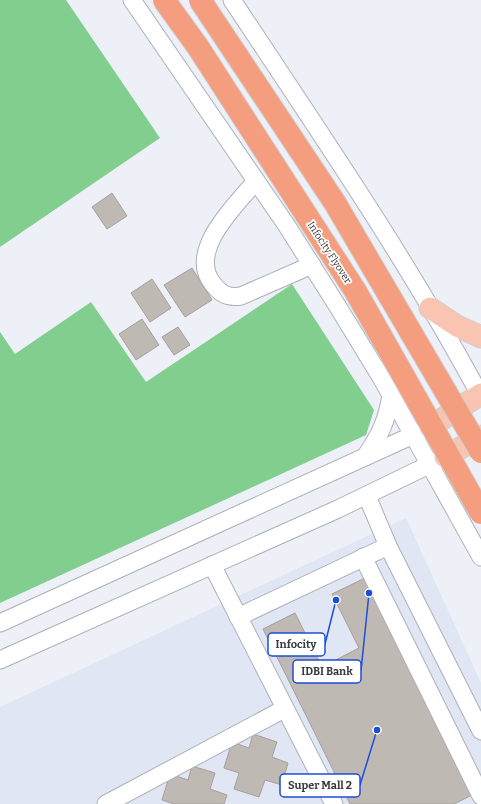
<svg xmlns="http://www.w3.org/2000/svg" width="481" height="804" font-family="Bitter,serif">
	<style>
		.built { fill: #e0e6f3 }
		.forest { fill: #81ce8f }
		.building { fill: #bfb9b4; stroke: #a5a09b }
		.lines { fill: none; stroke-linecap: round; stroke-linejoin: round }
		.minor-casing { stroke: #adb0b6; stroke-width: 19 }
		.major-casing { stroke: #cfcfd0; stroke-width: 23 }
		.minor { stroke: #fff; stroke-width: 17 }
		.major { stroke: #f9c4b2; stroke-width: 21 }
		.highway-bridge-casing { stroke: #cfcfd0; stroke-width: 24; stroke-linecap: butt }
		.highway-bridge { stroke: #f59d7f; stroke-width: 22 }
		.labels { text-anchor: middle; stroke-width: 3.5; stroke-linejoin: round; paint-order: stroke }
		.street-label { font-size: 10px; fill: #38393c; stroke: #fff }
		.leader { fill: none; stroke: #1d4ed8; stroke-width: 1.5 }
		.callout-dot { fill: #1d4ed8; stroke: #fff; stroke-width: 1.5 }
		.callout { fill: #fff; stroke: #1d4ed8; stroke-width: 1.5 }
		.callout-label { font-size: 11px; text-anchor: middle; font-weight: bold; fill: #38393c }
	</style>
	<rect width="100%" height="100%" fill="#edf1f7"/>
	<path class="built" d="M406 518 481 683V804H0V707Z"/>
	<g class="forest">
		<path d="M0 0H66L160 138 0 247Z"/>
		<path d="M292 284 374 410 366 435 0 603V332L15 354 91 302 146 382Z"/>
	</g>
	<g class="building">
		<path d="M112 193 127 216 107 229 92 207Z"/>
		<path d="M192 268 212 300 185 317 164 285Z"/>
		<path d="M152 279 171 308 150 322 131 293Z"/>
		<path d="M142 319 159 345 136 360 119 334Z"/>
		<path d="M178 327 190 345 174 355 162 337Z"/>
		<path d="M365 578 474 794 454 804H350L263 629 295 613 322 667 359 648 332 594Z"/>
		<path d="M253 734 277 742 272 757 288 763 282 785 265 780 259 797 234 789 239 773 224 768 232 742 249 748Z"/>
		<path d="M192 766 215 773 210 789 227 795 224 804H174L162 800 170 774 188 780Z"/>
	</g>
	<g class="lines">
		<g class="minor-casing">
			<g id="minor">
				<path d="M132 0 287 226 338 307 382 379 481 557"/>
				<path d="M232 0C318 130 407 259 481 397"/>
				<path d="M256 181C237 204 186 251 213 284 221 294 227 298 241 296L312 265"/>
				<path d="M365 457C380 435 387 421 391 395"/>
				<path d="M367 496 388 546 481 731"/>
				<path d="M363 557 481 796"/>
				<path d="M212 565 334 804"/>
				<path d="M238 617 388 546"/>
				<path d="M0 623 422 431"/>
				<path d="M0 660 338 509 439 460"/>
				<path d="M106 804 284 709"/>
			</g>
		</g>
		<g class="major-casing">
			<g id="major">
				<path d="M430 308 457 326 481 337"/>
				<path d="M430 427 481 394"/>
				<path d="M445 457 481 436"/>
			</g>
		</g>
		<use href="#minor" class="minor"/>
		<use href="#major" class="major"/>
		<g class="highway-bridge-casing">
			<g id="highway-bridge">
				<path d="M164 0 198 47 356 292 481 513"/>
				<path d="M200 0 335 203 481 452"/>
			</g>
		</g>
		<use href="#highway-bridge" class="highway-bridge"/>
	</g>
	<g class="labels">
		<g class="street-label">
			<text transform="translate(330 252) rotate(57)" y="4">Infocity Flyover</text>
		</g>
	</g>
	<path class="leader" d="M336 600L325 644M369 593L361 671M377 730L360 785"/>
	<g class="callout-dot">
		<circle cx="336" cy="600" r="4"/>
		<circle cx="369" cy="593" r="4"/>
		<circle cx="377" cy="730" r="4"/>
	</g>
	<g class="callout">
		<rect x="268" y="633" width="57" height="23" rx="4"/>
		<rect x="293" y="660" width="68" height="23" rx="4"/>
		<rect x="280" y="774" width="80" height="23" rx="4"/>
	</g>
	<g class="callout-label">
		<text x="296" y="648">Infocity</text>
		<text x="327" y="675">IDBI Bank</text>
		<text x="320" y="789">Super Mall 2</text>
	</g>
</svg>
